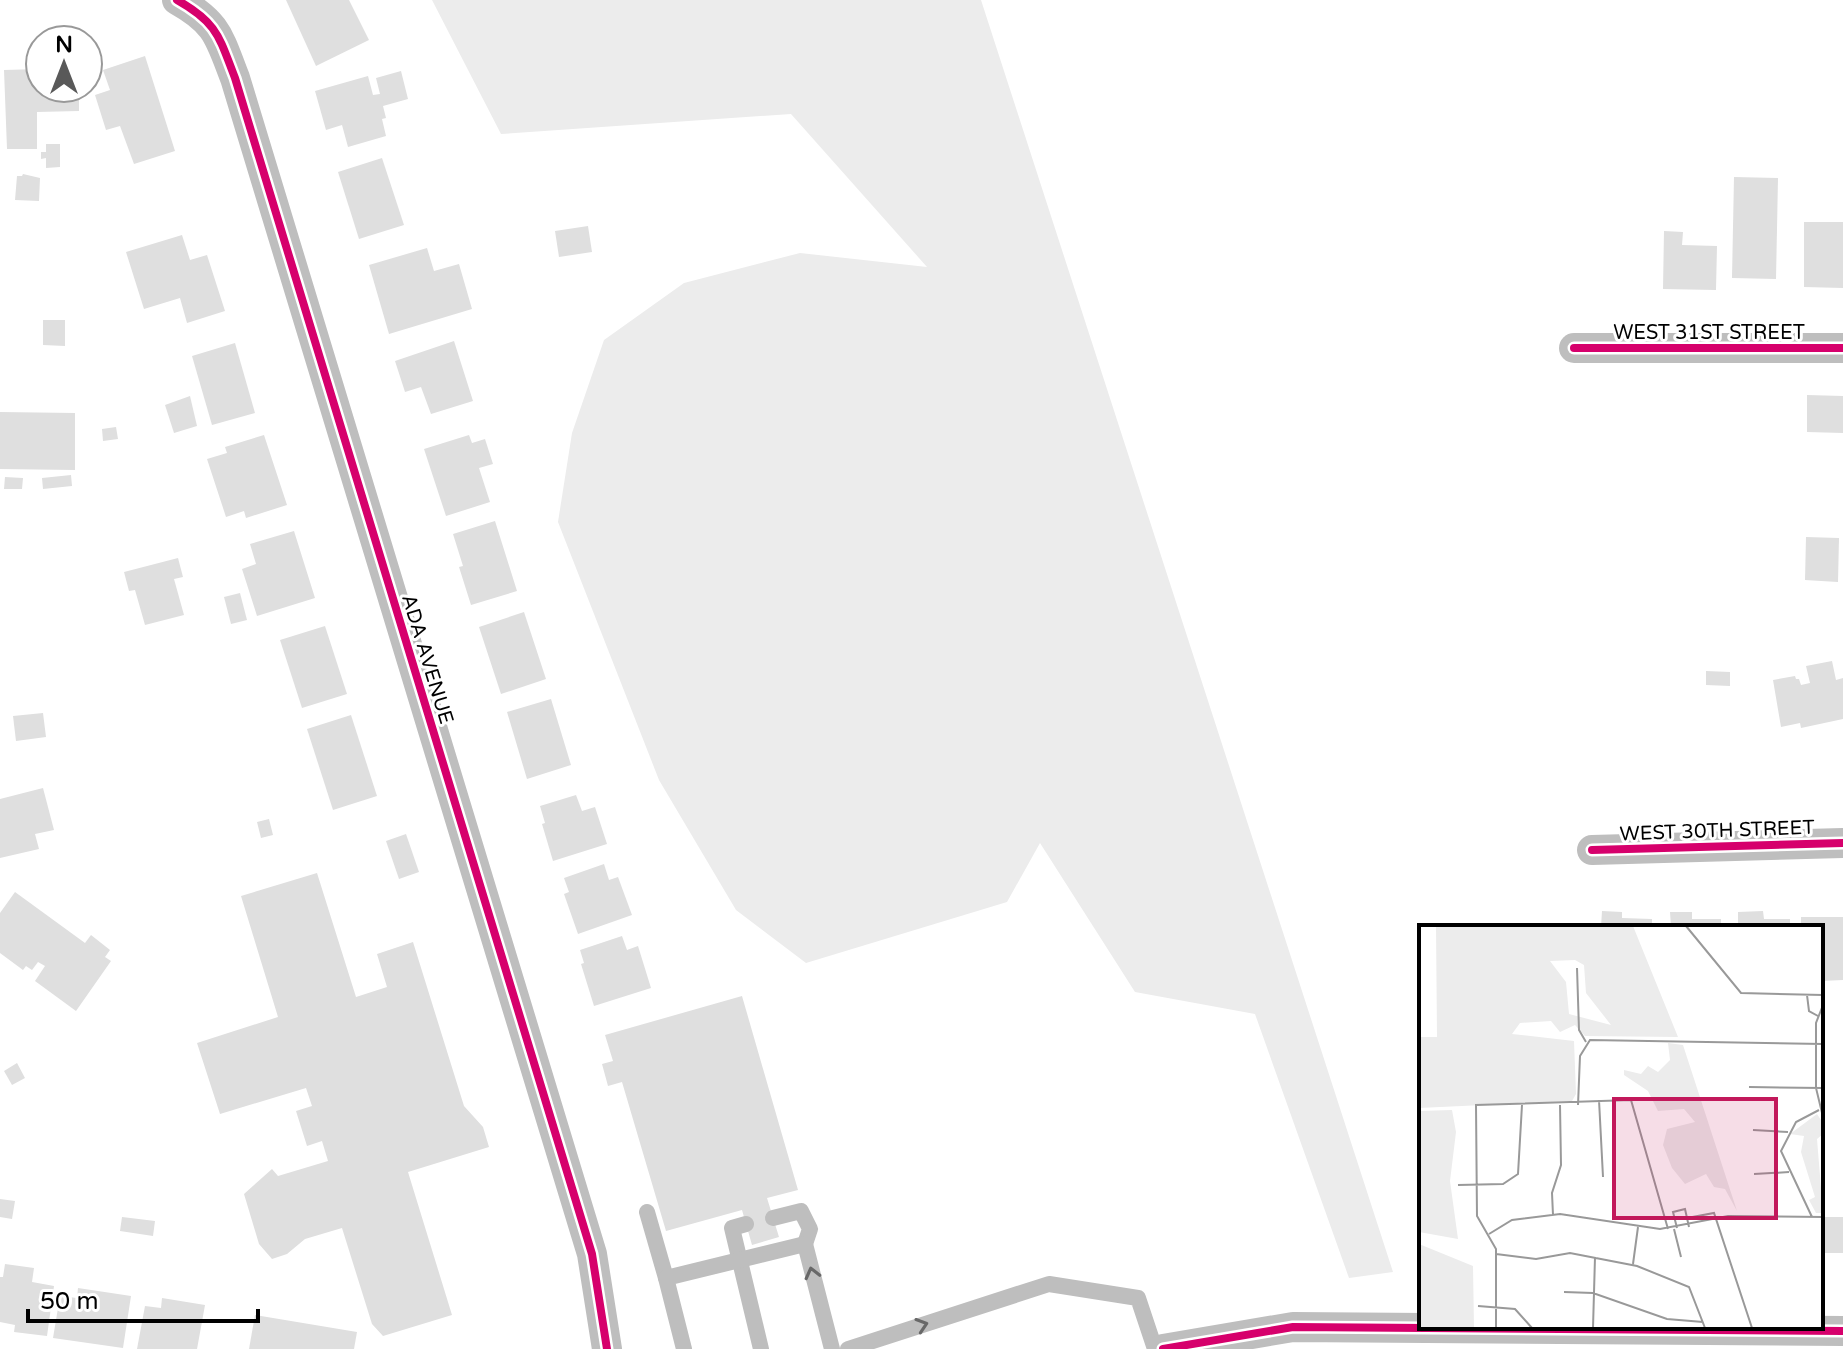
<svg xmlns="http://www.w3.org/2000/svg" width="1843" height="1349" font-family="'Varela Round',sans-serif">
	<style>
		.green { fill: #ececec }
		.building { fill: #dfdfdf }
		.lines { fill: none; stroke-linecap: round; stroke-linejoin: round }
		.lane { stroke: #bebebe; stroke-width: 16 }
		.street { stroke: #bebebe; stroke-width: 30 }
		.cycleway-casing { stroke: #fff; stroke-width: 13 }
		.cycleway { stroke: #d6006c; stroke-width: 8 }
		.oneway { stroke: #686868 }
		.labels { text-anchor: middle; stroke-width: 6; stroke-linejoin: round; paint-order: stroke }
		.street-label { font-size: 20px; fill: #000; stroke: #fff }
		.inset-road { fill: none; stroke: #999; stroke-width: 2 }
		.view { fill: #c2185b; fill-opacity: 0.15; stroke: #c2185b; stroke-width: 4 }
		.inset-edge { fill: none; stroke: #000; stroke-width: 4 }
	</style>
	<rect width="100%" height="100%" fill="#fff"/>
	<path class="green" d="M432 0H981L1393 1272 1349 1278 1255 1014 1135 992 1040 843 1007 902 806 963 736 910 659 780 558 522 572 433 604 340 684 283 800 253 927 267 791 114 501 134Z"/>
	<g class="building">
		<path d="M286 0H349L369 40 316 66Z"/>
		<path d="M145 56 175 151 134 164 120 126 106 130 95 95 110 90 103 70Z"/>
		<path d="M40 69V88H79V111L37 112V149H7L4 70Z"/>
		<path d="M401 71 408 99 383 106 386 118 382 119 386 136 348 147 342 125 326 130 315 91 368 76 373 95 380 94 376 78Z"/>
		<path d="M46 144H60V167L46 168V158L41 159V152H46Z"/>
		<path d="M382 158 404 225 359 239 338 172Z"/>
		<path d="M23 174 40 178 39 201 15 200 17 176H22Z"/>
		<path d="M1734 177 1778 178 1776 279 1732 278Z"/>
		<path d="M1804 222H1843V288L1804 287Z"/>
		<path d="M588 226 592 252 559 257 555 231Z"/>
		<path d="M1664 231 1683 232 1682 245 1717 246 1716 290 1663 289Z"/>
		<path d="M182 235 190 260 207 255 225 311 187 323 180 298 144 309 126 252Z"/>
		<path d="M427 248 434 271 459 264 472 309 389 334 369 265Z"/>
		<path d="M43 320H65V346L43 345Z"/>
		<path d="M454 341 473 401 431 414 421 387 405 392 395 361Z"/>
		<path d="M235 343 255 413 212 425 192 356Z"/>
		<path d="M1807 395 1843 396V433L1807 432Z"/>
		<path d="M190 396 197 426 174 433 165 405Z"/>
		<path d="M0 412 75 413V470L0 469Z"/>
		<path d="M116 427 118 439 103 441 102 429Z"/>
		<path d="M264 435 287 505 246 518 244 511 226 517 207 459 227 453 225 447Z"/>
		<path d="M469 435 472 443 485 439 493 464 479 468 490 502 446 516 424 449Z"/>
		<path d="M71 475 72 486 43 489 42 478Z"/>
		<path d="M5 477 23 478 22 489H4Z"/>
		<path d="M495 521 517 591 471 605 459 567 463 566 453 534Z"/>
		<path d="M294 531 315 598 257 616 242 569 256 564 250 544Z"/>
		<path d="M1806 537 1839 538 1838 582 1805 580Z"/>
		<path d="M178 558 183 577 174 579 184 615 145 625 135 590 129 591 124 572Z"/>
		<path d="M240 593 247 620 231 624 224 597Z"/>
		<path d="M524 612 546 679 501 694 479 627Z"/>
		<path d="M325 626 347 694 302 708 280 640Z"/>
		<path d="M1832 661 1836 680 1843 678V719L1801 728 1800 723 1781 727 1773 680 1795 676 1796 679H1799L1801 685 1810 683 1806 666Z"/>
		<path d="M1706 671 1730 672V686L1706 685Z"/>
		<path d="M551 699 571 765 527 779 507 712Z"/>
		<path d="M43 713 46 737 16 741 13 716Z"/>
		<path d="M351 715 377 796 333 810 307 729Z"/>
		<path d="M43 788 54 830 35 834 39 849 0 858V799Z"/>
		<path d="M576 795 582 811 595 807 607 844 553 861 542 824 545 823 540 806Z"/>
		<path d="M269 819 273 835 261 838 257 822Z"/>
		<path d="M406 834 419 872 399 879 386 841Z"/>
		<path d="M604 864 609 880 618 877 632 915 578 934 564 894 569 892 564 878Z"/>
		<path d="M317 873 356 997 387 987 377 954 413 942 464 1106 483 1127 489 1147 408 1172 452 1315 383 1336 372 1324 342 1228 305 1239 287 1254 272 1259 259 1244 244 1194 272 1169 278 1176 328 1161 322 1141 307 1146 296 1111 312 1106 306 1088 220 1114 197 1043 278 1017 241 896Z"/>
		<path d="M15 892 85 943 91 935 110 950 105 957 111 961 76 1011 35 981 45 966 38 962 32 970 26 966 23 970 0 953V913Z"/>
		<path d="M1602 911 1622 912V918L1652 919V927H1601Z"/>
		<path d="M1763 911 1764 919H1790V927H1738V912Z"/>
		<path d="M1670 912H1692V919H1721V927H1671Z"/>
		<path d="M1801 917H1843V980L1821 981V927H1801Z"/>
		<path d="M622 936 627 950 638 946 651 988 594 1006 581 964 584 963 580 950Z"/>
		<path d="M742 996 798 1190 767 1198 779 1237 752 1245 742 1210 666 1231 622 1082 608 1086 602 1064 613 1061 605 1035Z"/>
		<path d="M17 1063 25 1078 12 1085 4 1071Z"/>
		<path d="M0 1199 15 1201 12 1219 0 1217Z"/>
		<path d="M122 1217 155 1221 153 1236 120 1231Z"/>
		<rect x="1821" y="1217" width="22" height="36"/>
		<path d="M5 1264 34 1268 32 1282 54 1286 47 1336 14 1332 15 1325 0 1322V1277H3Z"/>
		<path d="M78 1288 131 1296 123 1348 53 1338 60 1296 77 1298Z"/>
		<path d="M162 1298 205 1305 197 1349H137L145 1306 161 1308Z"/>
		<path d="M255 1315 357 1332 354 1349H249Z"/>
	</g>
	<g class="lines">
		<g class="lane">
			<path d="M647 1212 666 1278"/>
			<path d="M773 1218 801 1211 810 1229 805 1244"/>
			<path d="M746 1224 732 1228 761 1349"/>
			<path d="M684 1349 666 1278 805 1244 832 1349"/>
			<path d="M848 1349 1049 1284 1138 1298 1155 1349"/>
		</g>
		<g class="street">
			<path d="M177 0C218 23 219 37 235 78L592 1254 607 1349"/>
			<path d="M1574 348H1843"/>
			<path d="M1592 850 1843 843"/>
			<path d="M1163 1349 1293 1327 1843 1331"/>
		</g>
		<g class="cycleway-casing">
			<g id="cycleway">
				<path d="M177 0C218 23 219 37 235 78L592 1254 607 1349"/>
				<path d="M1574 348H1843"/>
				<path d="M1592 850 1843 843"/>
				<path d="M1163 1349 1293 1327 1843 1331"/>
			</g>
		</g>
		<use href="#cycleway" class="cycleway"/>
	</g>
	<defs><path id="oneway-chevron" d="M-2-3.5L2.5 0L-2 3.5" fill="none" stroke-width="1.6" stroke-linecap="round" stroke-linejoin="round" transform="scale(2)"/></defs>
	<g class="oneway">
		<use href="#oneway-chevron" transform="translate(812 1273) rotate(-104)"/>
		<use href="#oneway-chevron" transform="translate(922 1325) rotate(-18)"/>
	</g>
	<g class="labels">
		<g class="street-label">
			<text x="1709" y="339">WEST 31ST STREET</text>
			<text transform="translate(428 659) rotate(73)" y="7">ADA AVENUE</text>
			<text transform="translate(1717 830) rotate(-2)" y="7">WEST 30TH STREET</text>
		</g>
	</g>
	<g transform="translate(1419 925)">
		<rect width="404" height="404" fill="#fff"/>
		<path d="M17 1H214L259 112 166 111 156 100 141 107 132 96 101 98 93 109 155 116 157 169 153 176 0 183V112H18ZM156 35 165 40 167 68 192 100 150 89 147 57 131 36ZM249 118 264 120 318 286 306 264 295 262 287 249 266 259 253 243 244 220 248 204 276 197 265 184 239 186 229 166 205 150V145L222 149 229 141 239 147 251 135ZM33 185 37 207 31 256 39 314 0 307V186ZM398 189 404 198V209L398 214 404 288H397L390 275 396 272 382 227 385 211 371 209ZM0 319 54 341 55 403H2Z" fill="#ececec" fill-rule="evenodd"/>
		<path class="inset-road" d="M267 1 322 68 404 70M158 43 160 105 167 117M388 70 390 86 399 91M404 80 397 98V163L404 192M330 162 404 163M180 175 184 252M159 180 161 131 171 115 404 119M334 205 369 207M335 249 370 247M39 260 84 259 99 249 103 180M134 290 133 268 142 240 141 180M393 292 362 226 377 197 400 185M268 293 295 288 333 403M258 303 254 287 266 284 270 302M255 304 262 332M70 309 93 295 141 289 241 304 309 291 404 292M77 329 117 334 151 328 218 341 270 362 286 403M214 339 219 302M145 367 174 368 248 394 284 397M59 381 96 384 113 403M77 403V324L58 291 57 180 212 175 249 304M174 403 176 332"/>
		<path class="view" d="M195 174H357V293H195Z"/>
		<rect width="404" height="404" class="inset-edge"/>
	</g>
	<g transform="translate(64 64)"><circle r="38" fill="#ffffff" stroke="#999999" stroke-width="2"/>
	<path d="M0-6L14 30L0 20L-14 30Z" fill="#595959"/>
	<text y="-12" font-size="22" font-weight="bold" text-anchor="middle" fill="#000000">N</text>
	</g>
	<path d="M28 1309v12h230v-12" fill="none" stroke="#000000" stroke-width="4"/>
	<text x="40" y="1309" font-size="24" fill="#000000" stroke="#ffffff" stroke-width="6" paint-order="stroke">50 m</text>
</svg>
